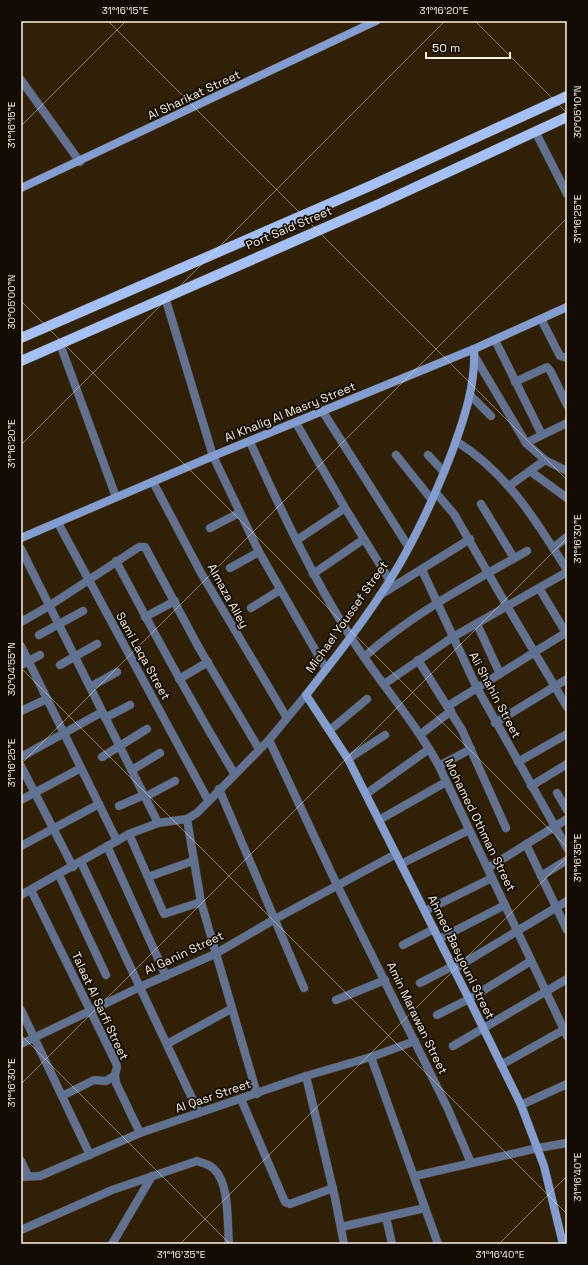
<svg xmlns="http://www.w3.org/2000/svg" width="588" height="1265" font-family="'Space Grotesk',sans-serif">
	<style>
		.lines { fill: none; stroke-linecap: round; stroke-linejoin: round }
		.street-casing { stroke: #4d3d27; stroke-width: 9 }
		.secondary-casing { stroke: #4d3d27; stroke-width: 9 }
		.primary-casing { stroke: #4d3d27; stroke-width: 11 }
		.street { stroke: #617191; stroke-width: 8 }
		.secondary { stroke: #839dd0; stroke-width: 8 }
		.primary { stroke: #a5c0f5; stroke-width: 10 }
		.ticks { fill: none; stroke: #fdf2e4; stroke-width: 1; stroke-opacity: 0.45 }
		.labels { text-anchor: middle; stroke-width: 3.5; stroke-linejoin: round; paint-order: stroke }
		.street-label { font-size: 12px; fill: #fdf2e4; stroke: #130c04 }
		.neatline { fill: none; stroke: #fdf2e4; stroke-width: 1.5 }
		.ticks-label { font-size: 10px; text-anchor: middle; fill: #fdf2e4 }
	</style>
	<rect width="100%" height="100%" fill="#302008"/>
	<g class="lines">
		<g class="street-casing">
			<g id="street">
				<path d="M21 80 80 162"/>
				<path d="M535 131 567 194"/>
				<path d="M165 297 213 456 259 552 326 669"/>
				<path d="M541 319 560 356 567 358"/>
				<path d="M495 340 542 435"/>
				<path d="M60 344 116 497"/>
				<path d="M475 357 526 443 545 460 567 471"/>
				<path d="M515 382 547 367 551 372 567 405"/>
				<path d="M470 395 491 416"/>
				<path d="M323 412 408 546"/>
				<path d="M296 423 345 508 390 581"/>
				<path d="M456 441C508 474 535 519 567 570"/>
				<path d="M250 442C280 508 311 575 350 636 378 681 414 720 439 766L567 1036"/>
				<path d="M526 443 567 423"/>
				<path d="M396 455 432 500"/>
				<path d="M428 455 444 472"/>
				<path d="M530 471 567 498"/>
				<path d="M153 482 201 573 287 718"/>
				<path d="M509 486 545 460"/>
				<path d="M436 493 454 514 507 606 567 707"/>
				<path d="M481 504 514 558"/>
				<path d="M58 523 208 800"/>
				<path d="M210 528 239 513"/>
				<path d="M297 540 345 508"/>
				<path d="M553 548 567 537"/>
				<path d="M21 549 158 823"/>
				<path d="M116 561C154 633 192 704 234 773"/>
				<path d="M230 568 259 552"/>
				<path d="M422 570 477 688 567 848"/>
				<path d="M313 574 364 539"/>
				<path d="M539 588 566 633"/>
				<path d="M380 595 470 539"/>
				<path d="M251 608 280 590"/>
				<path d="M145 617 175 601"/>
				<path d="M21 622 49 606 139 547H145L199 648 259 749"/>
				<path d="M477 624 500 674"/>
				<path d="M39 635 83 611"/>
				<path d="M21 646 117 841"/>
				<path d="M364 657C413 613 471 583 527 551"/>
				<path d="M418 660 462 730 506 828"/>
				<path d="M21 665 40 655"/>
				<path d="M60 665 97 644"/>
				<path d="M179 679 208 662"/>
				<path d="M384 684 453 637 567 572"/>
				<path d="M90 687 117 672"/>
				<path d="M448 706 567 632"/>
				<path d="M21 711 47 699"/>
				<path d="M105 718 130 705"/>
				<path d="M495 723 567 679"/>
				<path d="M330 730 367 699"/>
				<path d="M421 734 451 711"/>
				<path d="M269 740 337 885 448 1109 471 1163"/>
				<path d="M21 757 102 712"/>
				<path d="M102 757 147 729"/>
				<path d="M348 759 385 735"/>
				<path d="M518 762 567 734"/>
				<path d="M21 766 73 867"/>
				<path d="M439 766 471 749"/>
				<path d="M132 770 160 753"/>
				<path d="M531 786 567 764"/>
				<path d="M219 789 304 988"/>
				<path d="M557 793 567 810"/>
				<path d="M366 794 429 749"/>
				<path d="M145 797 175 781"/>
				<path d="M21 800 81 768"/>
				<path d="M119 806 144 795"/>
				<path d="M187 819 201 902 257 1094"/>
				<path d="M379 820 446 782"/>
				<path d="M129 834 164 914 201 902"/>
				<path d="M526 844 567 930"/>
				<path d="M21 846 99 804"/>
				<path d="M107 846 166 976"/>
				<path d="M81 862 199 1113"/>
				<path d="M401 864 469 830"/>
				<path d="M488 868 567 819"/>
				<path d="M59 875 106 975"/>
				<path d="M541 876 567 860"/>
				<path d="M148 877 193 861"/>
				<path d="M31 890 116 1063 117 1067 115 1075 116 1083 140 1133"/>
				<path d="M21 895 129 834 158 823 187 819 197 813 269 740 306 695"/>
				<path d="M425 911 492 878"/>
				<path d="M439 939 505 905"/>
				<path d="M403 945 434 929"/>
				<path d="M454 969 567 901"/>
				<path d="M420 983 453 966"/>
				<path d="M336 1000 385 980"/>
				<path d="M21 1010 90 1155"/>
				<path d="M437 1015 469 999 531 961"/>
				<path d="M21 1044 140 987 215 954 275 919 396 854"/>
				<path d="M167 1044 231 1009"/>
				<path d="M453 1046 567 979"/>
				<path d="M371 1057 438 1244"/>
				<path d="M501 1065 567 1028"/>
				<path d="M306 1076 335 1198 344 1244"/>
				<path d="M62 1096 94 1080 106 1081 114 1076"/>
				<path d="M241 1099 285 1202 290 1204 333 1188"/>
				<path d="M521 1105 567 1084"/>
				<path d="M21 1161 28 1176"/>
				<path d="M415 1176 538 1148 567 1143"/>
				<path d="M21 1177 40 1176 140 1133 306 1076 371 1057 415 1041"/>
				<path d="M386 1217 392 1244"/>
				<path d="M341 1227 425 1208"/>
				<path d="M21 1230 112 1190 197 1161C203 1163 209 1164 214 1169 230 1184 227 1223 229 1244"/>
				<path d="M112 1244 152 1176"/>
			</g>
		</g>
		<g class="secondary-casing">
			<g id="secondary">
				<path d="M21 188 376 21"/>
				<path d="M474 349C476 384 464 419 452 452 435 496 415 540 390 580 365 620 335 658 306 695L348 759 469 999 521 1105 544 1166 563 1244"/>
				<path d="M21 538 213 456 474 349 567 307"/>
			</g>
		</g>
		<g class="primary-casing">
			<g id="primary">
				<path d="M21 338 370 186 567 96"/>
				<path d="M21 361 379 204 567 117"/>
			</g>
		</g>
		<use href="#street" class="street"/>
		<use href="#secondary" class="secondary"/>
		<use href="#primary" class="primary"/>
	</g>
	<path class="ticks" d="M108 21 567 480M475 21 567 113M21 126 126 21M21 301 567 847M21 445 445 21M21 668 567 1214M21 764 567 218M21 1035 230 1244M21 1084 567 538M180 1244 567 857M499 1244 567 1176"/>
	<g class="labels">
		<g class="street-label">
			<text transform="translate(194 95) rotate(-25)" y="4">Al Sharikat Street</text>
			<text transform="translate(289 228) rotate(-23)" y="4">Port Said Street</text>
			<text transform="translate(290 412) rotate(-22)" y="4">Al Khalig Al Masry Street</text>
			<text transform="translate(228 596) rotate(61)" y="4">Almaza Alley</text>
			<text transform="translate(347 617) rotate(-55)" y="4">Michael Youssef Street</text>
			<text transform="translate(143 656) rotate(61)" y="4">Sami Laqa Street</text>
			<text transform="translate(495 695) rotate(62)" y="4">Ali Shahin Street</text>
			<text transform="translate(480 825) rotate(64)" y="4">Mohamed Othman Street</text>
			<text transform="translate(184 953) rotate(-25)" y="4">Al Ganin Street</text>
			<text transform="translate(461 957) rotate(64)" y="4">Ahmed Basyouni Street</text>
			<text transform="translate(100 1006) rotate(65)" y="4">Talaat Al Sarfi Street</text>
			<text transform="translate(417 1018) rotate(64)" y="4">Amin Marawan Street</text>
			<text transform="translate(213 1096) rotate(-19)" y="4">Al Qasr Street</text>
		</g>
	</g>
	<rect width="588" height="1265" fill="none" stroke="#130c04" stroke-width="44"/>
	<path d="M426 52v6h84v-6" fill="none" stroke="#fdf2e4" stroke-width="2"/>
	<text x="432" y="52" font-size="12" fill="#fdf2e4" stroke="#130c04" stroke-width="3" paint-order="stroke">50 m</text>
	<rect x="22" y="22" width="544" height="1221" class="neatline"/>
	<g class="ticks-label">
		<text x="125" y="14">31°16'15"E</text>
		<text x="444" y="14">31°16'20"E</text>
		<text transform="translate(577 112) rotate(-90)" y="4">30°05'10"N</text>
		<text transform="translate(11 125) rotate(-90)" y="4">31°16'15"E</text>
		<text transform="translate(577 219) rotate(-90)" y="4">31°16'25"E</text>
		<text transform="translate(11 302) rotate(-90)" y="4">30°05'00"N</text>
		<text transform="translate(11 444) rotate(-90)" y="4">31°16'20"E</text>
		<text transform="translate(577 539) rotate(-90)" y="4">31°16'30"E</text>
		<text transform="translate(11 669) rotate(-90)" y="4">30°04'55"N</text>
		<text transform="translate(11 763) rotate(-90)" y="4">31°16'25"E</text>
		<text transform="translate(577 858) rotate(-90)" y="4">31°16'35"E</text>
		<text transform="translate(11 1083) rotate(-90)" y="4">31°16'30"E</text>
		<text transform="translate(577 1177) rotate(-90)" y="4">31°16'40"E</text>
		<text x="181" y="1258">31°16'35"E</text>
		<text x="500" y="1258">31°16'40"E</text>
	</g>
</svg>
